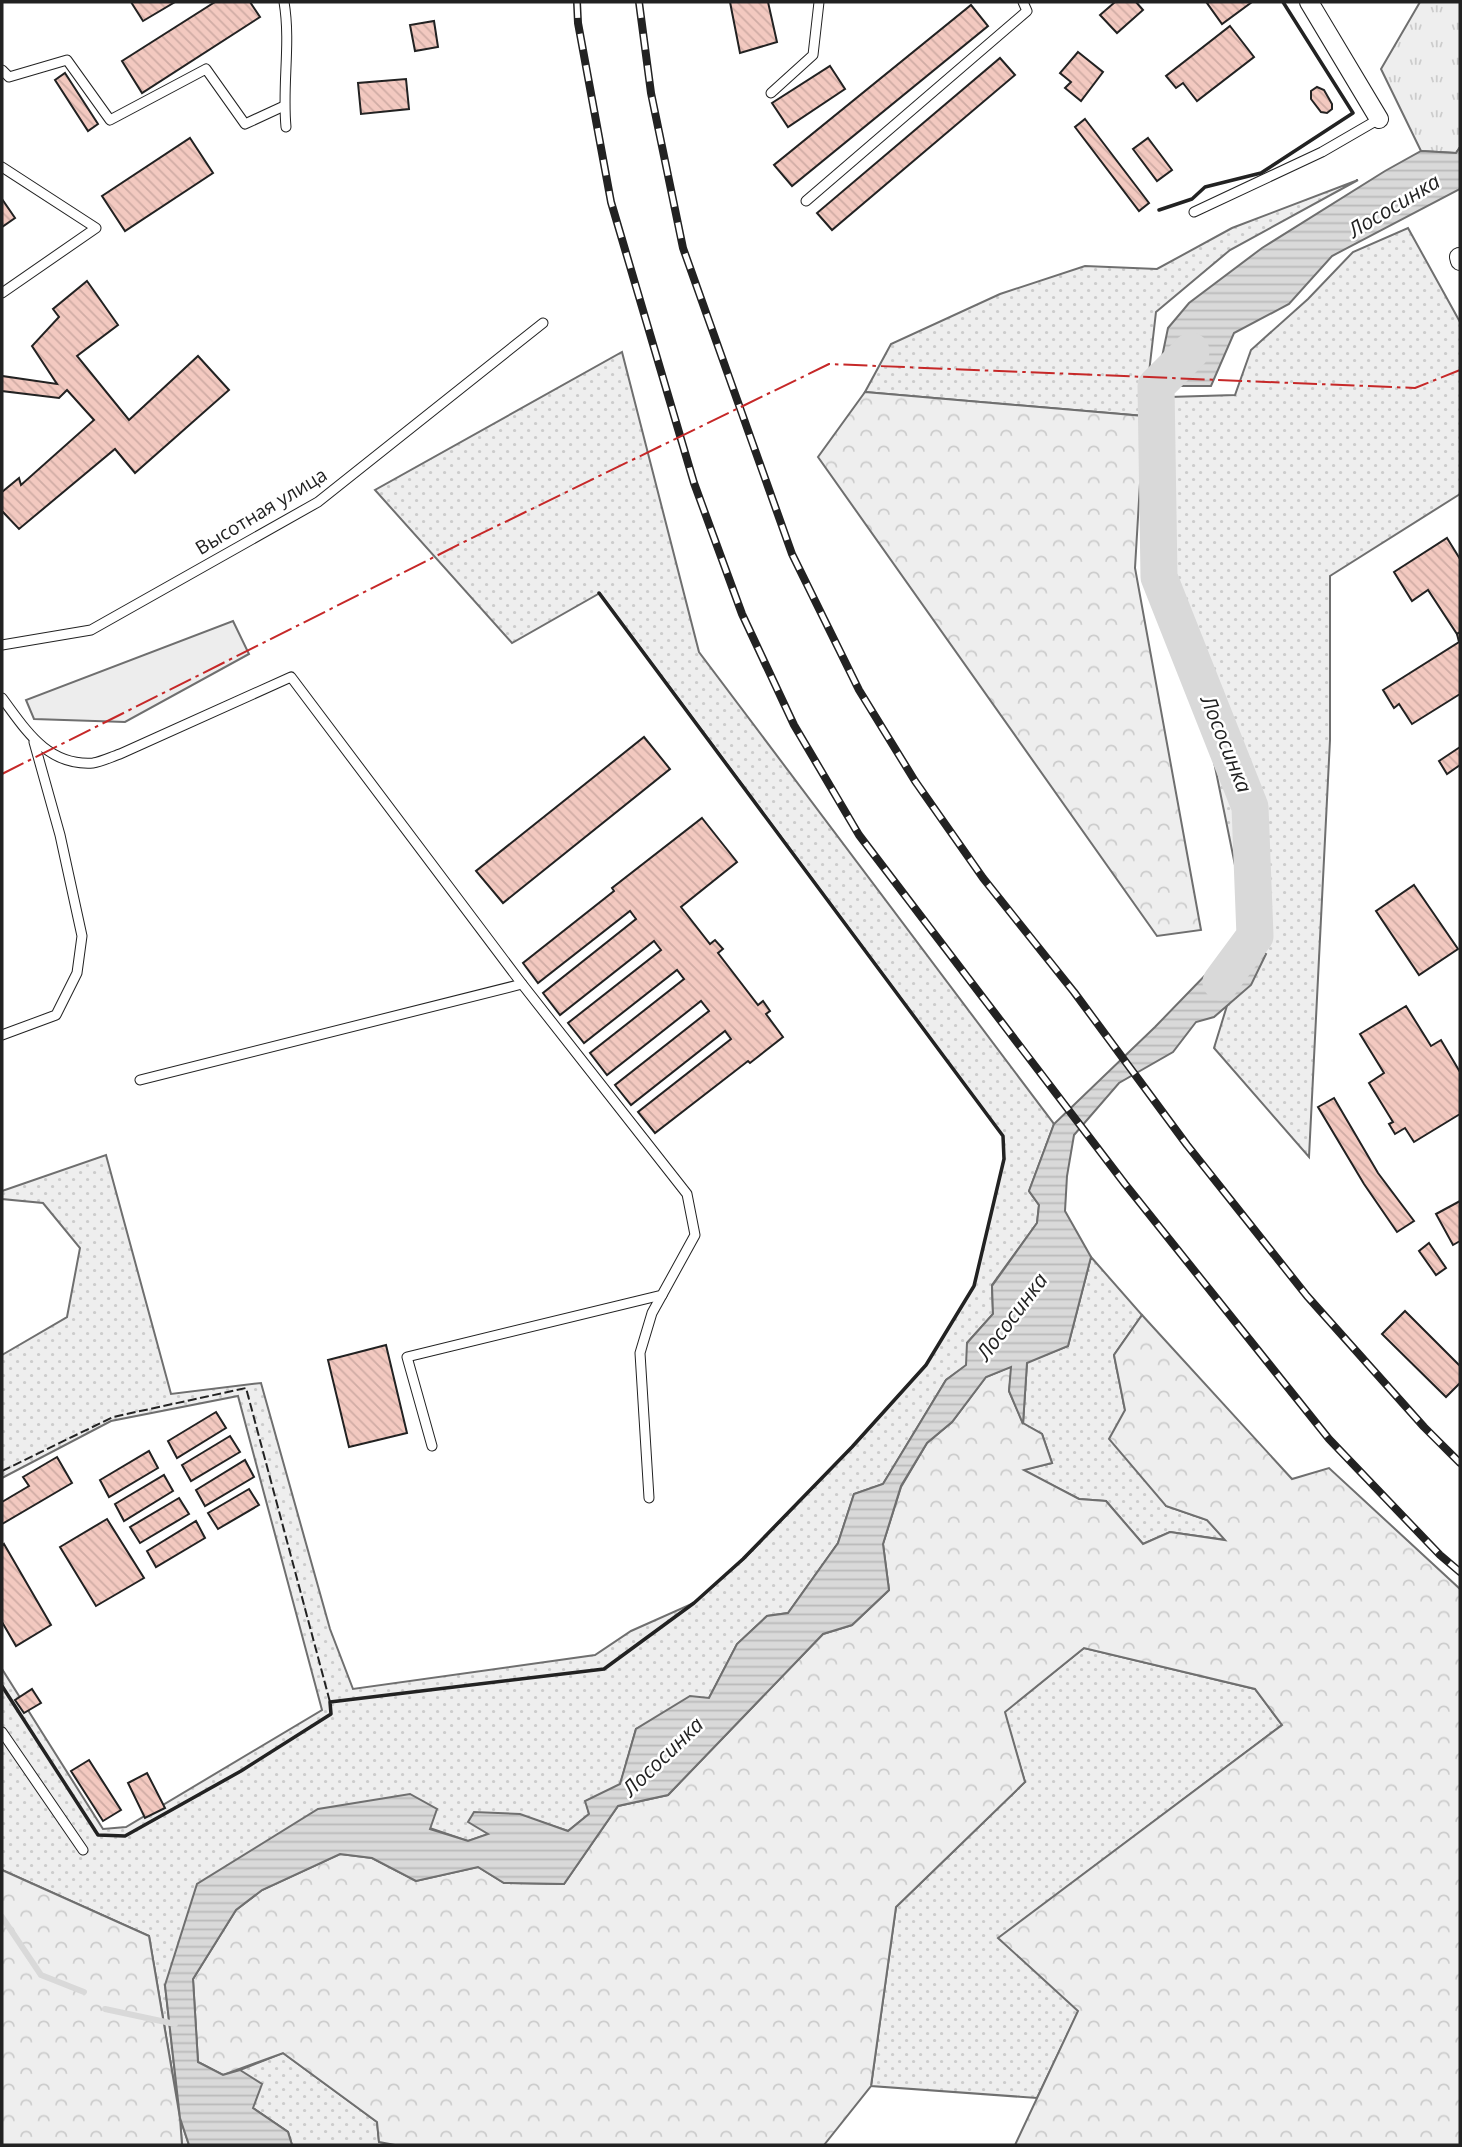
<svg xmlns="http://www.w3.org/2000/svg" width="1462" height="2147" font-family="'Open Sans',sans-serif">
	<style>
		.grass { fill: url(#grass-dots); stroke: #6f6f6f; stroke-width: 2 }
		.forest { fill: url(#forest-crowns); stroke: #6f6f6f; stroke-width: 2 }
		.park { fill: url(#park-tufts); stroke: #6f6f6f; stroke-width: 2 }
		.parking { fill: #ededed; stroke: #6f6f6f; stroke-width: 2 }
		.water { fill: url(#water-rules); stroke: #6f6f6f; stroke-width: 2 }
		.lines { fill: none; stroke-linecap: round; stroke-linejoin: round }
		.stream { stroke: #d9d9d9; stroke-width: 6 }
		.river { stroke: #d9d9d9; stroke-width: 37 }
		.building { fill: url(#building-back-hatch); stroke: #222; stroke-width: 2 }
		.lane-casing { stroke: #222; stroke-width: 11 }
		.street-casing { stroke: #222; stroke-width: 20 }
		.lane { stroke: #fff; stroke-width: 9 }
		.street { stroke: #fff; stroke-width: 18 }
		.rail-casing { stroke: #222; stroke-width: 8 }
		.rail { stroke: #fff; stroke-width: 5; stroke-dasharray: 16; stroke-linecap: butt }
		.fence { stroke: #222; stroke-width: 2; stroke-dasharray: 9 3.5; stroke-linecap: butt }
		.wall { stroke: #222; stroke-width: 3.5 }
		.power { stroke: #c62828; stroke-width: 2; stroke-dasharray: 24 5 3.5 5; stroke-linecap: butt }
		.labels { text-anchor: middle; stroke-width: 5; stroke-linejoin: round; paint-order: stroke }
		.street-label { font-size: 19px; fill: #222; stroke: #fff }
		.water-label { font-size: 21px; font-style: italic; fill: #222; stroke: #fff }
	</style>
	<defs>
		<pattern id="grass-dots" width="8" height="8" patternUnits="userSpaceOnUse" patternTransform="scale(1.75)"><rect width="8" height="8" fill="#eee"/><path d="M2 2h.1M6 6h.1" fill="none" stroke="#ccc" stroke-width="1.8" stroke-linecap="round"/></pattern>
		<pattern id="forest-crowns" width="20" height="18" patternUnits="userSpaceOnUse" patternTransform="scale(1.75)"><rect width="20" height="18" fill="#eee"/><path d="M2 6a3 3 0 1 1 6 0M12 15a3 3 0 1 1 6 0" fill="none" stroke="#ccc"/></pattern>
		<pattern id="park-tufts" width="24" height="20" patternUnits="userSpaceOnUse" patternTransform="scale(1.75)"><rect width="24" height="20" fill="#eee"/><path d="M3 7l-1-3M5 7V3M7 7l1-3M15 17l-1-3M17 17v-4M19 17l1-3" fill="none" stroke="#ccc"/></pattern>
		<pattern id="water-rules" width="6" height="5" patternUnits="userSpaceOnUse" patternTransform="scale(1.75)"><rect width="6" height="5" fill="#d9d9d9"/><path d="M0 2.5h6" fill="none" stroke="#bababa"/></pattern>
		<pattern id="building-back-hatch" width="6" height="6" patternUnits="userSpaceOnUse" patternTransform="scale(1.75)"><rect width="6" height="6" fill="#f3c9c0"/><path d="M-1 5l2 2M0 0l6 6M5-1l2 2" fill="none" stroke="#d0aca5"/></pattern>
	</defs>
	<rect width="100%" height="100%" fill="#fff"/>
	<g class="grass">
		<path d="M1358 180 1230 250 1156 312 1144 416 865 392 891 344 1000 294 1085 266 1157 269 1232 228Z"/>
		<path d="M1408 228 1460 322V494L1330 576V740L1309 1157 1214 1048 1249 934 1176 575 1169 397 1235 395 1251 350 1308 299 1353 252Z"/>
		<path d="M622 352 699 652 1054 1124 1029 1191 1039 1205 1037 1223 992 1285 993 1314 967 1343V1365L946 1380 883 1484 854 1494 838 1543 788 1613 767 1616 737 1644 709 1698 636 1729 620 1785 586 1801 589 1814 568 1831 520 1815 489 1834 468 1841 430 1828 165 1985 180 2118 189 2145H182L180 2118 149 1936 2 1870V1669L103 1829 126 1827 322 1710 238 1396 111 1421 2 1478V1355L67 1317 80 1248 43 1203 2 1199V1191L106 1155 171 1394 261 1383 330 1629 353 1689 595 1655 631 1631 694 1603 744 1559 852 1447 926 1365 974 1286 1004 1159 1003 1136 600 593 512 643 375 490Z"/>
		<path d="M1091 1257 1142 1315 1114 1355 1125 1410 1166 1506 1207 1520 1226 1540 1170 1532 1143 1544 1106 1501 1079 1499 1022 1470 1052 1463 1042 1434 1023 1424 1027 1362 1068 1346Z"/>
		<path d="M1084 1648 1255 1689 1282 1725 999 1938 1079 2010 1037 2098 871 2086 896 1907 1025 1782 1004 1712Z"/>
		<path d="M283 2053 377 2122 379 2142 395 2145H292L288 2132 253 2108 240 2070Z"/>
	</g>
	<g class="forest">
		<path d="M865 392 1144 416 1135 568 1201 930 1157 936 818 457Z"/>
		<path d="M1142 1315 1292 1479 1329 1468 1460 1589V2145H1015L1078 2011 998 1938 1282 1725 1255 1689 1084 1648 1005 1712 1025 1782 896 1907 871 2086 824 2145H395L379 2142 377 2122 283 2053 223 2075 198 2062 193 1979 236 1910 262 1890 340 1854 372 1858 416 1881 478 1867 504 1883 564 1884 618 1806 668 1795 823 1634 852 1625 889 1590 883 1544 901 1487 927 1443 952 1422 986 1377 1012 1366 1009 1391 1023 1423 1042 1434 1052 1463 1024 1470 1079 1499 1106 1501 1143 1544 1170 1532 1225 1540 1207 1520 1166 1506 1109 1439 1125 1410 1114 1355Z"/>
		<path d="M2 1870 149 1936 180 2118 182 2145H2Z"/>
	</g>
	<path class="park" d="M1420 2H1460V147L1456 153 1421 151 1381 69Z"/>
	<path class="parking" d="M233 621 249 654 125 722 34 719 26 700Z"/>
	<g class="water">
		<path d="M1460 147V189L1332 256 1289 304 1234 333 1211 386H1156L1168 328 1189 303 1262 248 1385 171 1421 151 1456 153Z"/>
		<path d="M1239 936 1266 954 1251 985 1214 1017 1196 1022 1173 1052 1119 1083 1074 1135 1067 1176 1065 1211 1091 1257 1068 1346 1027 1363 1023 1424 1009 1391 1011 1367 986 1377 952 1422 927 1443 901 1486 883 1544 889 1590 852 1625 823 1634 668 1795 618 1806 564 1884 504 1883 478 1867 416 1881 372 1858 340 1854 262 1890 236 1910 193 1979 198 2062 223 2075 240 2070 262 2084 253 2108 288 2132 292 2145H189L180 2118 165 1985 197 1884 318 1809 410 1794 437 1809 430 1829 468 1841 488 1834 468 1822 474 1812 520 1814 568 1831 589 1814 585 1801 620 1784 636 1729 690 1696 709 1698 737 1644 767 1616 788 1613 838 1543 854 1494 883 1484 946 1380 966 1365 967 1343 993 1314 992 1286 1037 1223 1039 1205 1029 1191 1054 1124 1155 1027 1217 963Z"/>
	</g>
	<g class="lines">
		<g class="stream">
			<path d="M2 1917 41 1975 84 1992"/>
			<path d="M105 2009 175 2024"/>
		</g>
		<path class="river" d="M1191 351 1156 386 1159 577 1250 807 1255 936 1221 982"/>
	</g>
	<g class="building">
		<path d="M131 2H175L143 21Z"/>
		<path d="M215 2H250L260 17 142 93 122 61Z"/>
		<path d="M730 2H768L777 42 740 53Z"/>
		<path d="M1115 2H1136L1143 10 1117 33 1100 15Z"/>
		<path d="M1209 2H1252L1222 24 1207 3Z"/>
		<path d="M971 5 988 26 792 186 774 165Z"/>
		<path d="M434 21 438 47 415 51 410 25Z"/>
		<path d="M1230 26 1254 57 1197 101 1183 83 1176 88 1166 76Z"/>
		<path d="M1078 52 1103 72 1081 101 1065 88 1071 82 1060 73Z"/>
		<path d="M1000 58 1015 75 832 230 817 213Z"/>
		<path d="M830 66 845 89 788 127 772 103Z"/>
		<path d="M65 73 98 124 88 131 55 80Z"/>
		<path d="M406 79 409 109 361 114 358 83Z"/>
		<path d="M1317 87 1324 90 1332 104V109L1327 113 1321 112 1311 99V91Z"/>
		<path d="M1085 119 1149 203 1139 211 1075 127Z"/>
		<path d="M190 138 213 173 125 231 102 196Z"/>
		<path d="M1148 138 1172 170 1157 181 1133 149Z"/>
		<path d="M2 199 15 218 2 227Z"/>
		<path d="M87 281 118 325 77 356 129 420 198 356 229 390 135 473 115 449 19 529 2 511V492L19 478 21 485 94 420 67 390 59 398 2 391V376L57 384 32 346 59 317 53 309Z"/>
		<path d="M1447 538 1460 559V632L1457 634 1428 590 1412 601 1394 572Z"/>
		<path d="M1460 632V694L1412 724 1399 704 1394 708 1383 690 1459 642 1457 634Z"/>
		<path d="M644 737 670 769 503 903 476 871Z"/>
		<path d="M1460 747V765L1447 774 1439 761Z"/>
		<path d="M702 818 737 862 681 907 710 944 715 940 723 949 718 953 758 1005 763 1001 770 1011 766 1014 783 1037 750 1063 748 1061 655 1133 638 1112 731 1039 725 1031 631 1105 615 1085 709 1011 701 1001 607 1075 590 1053 684 979 677 970 584 1043 568 1023 661 950 654 941 560 1015 543 993 636 919 630 911 538 983 523 963 614 891 612 888Z"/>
		<path d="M1414 885 1458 949 1419 975 1376 911Z"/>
		<path d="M1406 1006 1431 1046 1441 1040 1460 1072V1114L1414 1142 1405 1128 1395 1134 1389 1124 1393 1122 1369 1083 1384 1073 1360 1034Z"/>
		<path d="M1334 1098 1378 1173 1414 1221 1397 1232 1364 1184 1318 1107Z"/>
		<path d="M1460 1201V1241L1453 1245 1436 1214Z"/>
		<path d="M1429 1243 1446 1268 1436 1275 1419 1251Z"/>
		<path d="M1405 1311 1460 1366V1383L1446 1397 1382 1334Z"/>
		<path d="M386 1345 407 1433 349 1447 328 1360Z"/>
		<path d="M216 1412 226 1428 177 1458 168 1441Z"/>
		<path d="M230 1436 240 1452 191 1481 182 1465Z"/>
		<path d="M149 1451 158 1468 109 1497 100 1480Z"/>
		<path d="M57 1457 72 1483 2 1524V1502L29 1486 23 1477Z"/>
		<path d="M245 1460 254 1477 205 1506 196 1490Z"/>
		<path d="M164 1475 173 1491 124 1521 115 1504Z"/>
		<path d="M249 1489 259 1505 218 1529 208 1513Z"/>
		<path d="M179 1498 189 1514 140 1543 130 1527Z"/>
		<path d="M107 1519 144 1578 96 1606 60 1547Z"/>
		<path d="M196 1521 205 1538 156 1567 147 1551Z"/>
		<path d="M4 1544 51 1625 16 1646 2 1622V1546Z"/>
		<path d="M32 1689 41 1703 24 1713 15 1700Z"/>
		<path d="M89 1760 121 1810 103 1821 71 1771Z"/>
		<path d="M147 1773 165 1808 145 1818 128 1783Z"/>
	</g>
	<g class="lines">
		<g class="lane-casing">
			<g id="lane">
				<path d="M284 2C291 43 282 85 286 127"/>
				<path d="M2 70 9 77 67 60 110 120 206 69 245 124 284 106"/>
				<path d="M771 93 813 55 819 2"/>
				<path d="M2 167 96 228 2 293"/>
				<path d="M806 201 1027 11 1023 2"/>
				<path d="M1194 212 1322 152 1379 119"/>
				<path d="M2 645 91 630 318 502 543 323"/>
				<path d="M2 698C26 730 47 766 93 763 101 762 111 757 120 754L291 677 522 984 687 1194 695 1235 662 1295 407 1357 432 1446"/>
				<path d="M2 1035 56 1015 77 973 82 936 60 835 34 742"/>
				<path d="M140 1080 522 984"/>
				<path d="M649 1498 640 1353 652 1313 662 1295"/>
				<path d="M2 1732 83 1850"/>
			</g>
		</g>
		<g class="street-casing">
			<g id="street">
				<path d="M1309 2 1379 119"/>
				<path d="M1459 257 1460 261"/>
			</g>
		</g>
		<use href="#lane" class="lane"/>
		<use href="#street" class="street"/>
		<g class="rail-casing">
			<g id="rail">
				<path d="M577 2 578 23 611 202 694 483 742 614 794 725 859 835 1125 1184 1329 1439 1440 1555 1460 1572"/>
				<path d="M639 2 651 93 683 248 792 554 859 690 915 781 983 878 1074 992 1187 1145 1307 1296 1424 1427 1460 1463"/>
			</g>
		</g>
		<use href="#rail" class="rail"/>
		<path class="fence" d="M2 1471 113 1417 246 1388 330 1702"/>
		<g class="wall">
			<path d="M1159 210 1192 199 1205 187 1261 173 1353 113 1283 2"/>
			<path d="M2 1686 98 1835 125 1836 241 1771 331 1714 330 1702 604 1669 694 1603 743 1559 852 1447 926 1365 974 1286 1004 1159 1003 1136 599 593"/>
		</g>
		<path class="power" d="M2 774 466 541 829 364 1415 388 1460 370"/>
	</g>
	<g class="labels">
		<g class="street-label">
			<text transform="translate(261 511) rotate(-31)" y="7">Высотная улица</text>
		</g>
		<g class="water-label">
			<text transform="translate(1394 206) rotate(-31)" y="7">Лососинка</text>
			<text transform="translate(1226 744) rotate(68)" y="7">Лососинка</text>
			<text transform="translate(1012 1317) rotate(-53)" y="7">Лососинка</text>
			<text transform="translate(663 1757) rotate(-44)" y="7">Лососинка</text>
		</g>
	</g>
	<rect width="1462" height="2147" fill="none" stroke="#222222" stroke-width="7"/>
</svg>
